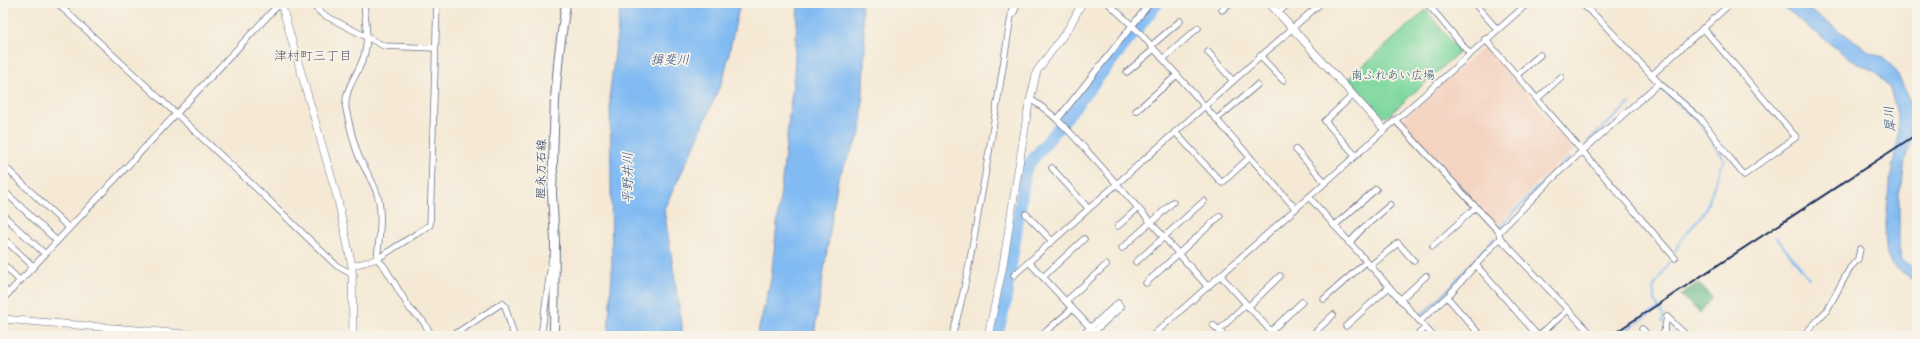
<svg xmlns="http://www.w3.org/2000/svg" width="1920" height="339" font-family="Kalam,'Klee One',sans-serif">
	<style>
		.built { fill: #f4d3c1 }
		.green { fill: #7cd79e; stroke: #4c837e }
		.forest { fill: #65b885; stroke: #407472 }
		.water { fill: #82bbf3; stroke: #4e75a8 }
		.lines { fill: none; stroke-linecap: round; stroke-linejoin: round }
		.stream { stroke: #82bbf3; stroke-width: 2 }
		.river { stroke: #82bbf3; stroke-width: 12 }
		.minor-casing { stroke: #677088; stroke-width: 7 }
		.tertiary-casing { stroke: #677088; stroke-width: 8 }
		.secondary-casing { stroke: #677088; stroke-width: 10 }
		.minor { stroke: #fff; stroke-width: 5.5 }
		.tertiary { stroke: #fff; stroke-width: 7 }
		.secondary { stroke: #fff; stroke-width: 8 }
		.rail { stroke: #1b2f5e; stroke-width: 2 }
		.labels { text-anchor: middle; stroke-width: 3.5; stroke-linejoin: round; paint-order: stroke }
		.park-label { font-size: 12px; fill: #33596e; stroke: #f7f3e8 }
		.street-label { font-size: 12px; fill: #1b2f5e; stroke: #f7f3e8 }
		.neighbourhood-label { font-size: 13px; fill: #5b596e; stroke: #f7f3e8 }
		.water-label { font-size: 13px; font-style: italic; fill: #355283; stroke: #f7f3e8 }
	</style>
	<rect width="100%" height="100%" fill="#f7f3e8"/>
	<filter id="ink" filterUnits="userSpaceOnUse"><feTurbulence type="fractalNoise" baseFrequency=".025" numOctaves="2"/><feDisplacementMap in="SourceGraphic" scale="8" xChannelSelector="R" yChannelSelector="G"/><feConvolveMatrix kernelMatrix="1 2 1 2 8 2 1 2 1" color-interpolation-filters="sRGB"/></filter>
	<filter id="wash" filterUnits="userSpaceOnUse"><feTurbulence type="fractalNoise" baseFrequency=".012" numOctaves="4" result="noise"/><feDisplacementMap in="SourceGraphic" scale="16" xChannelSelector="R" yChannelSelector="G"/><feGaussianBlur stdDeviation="0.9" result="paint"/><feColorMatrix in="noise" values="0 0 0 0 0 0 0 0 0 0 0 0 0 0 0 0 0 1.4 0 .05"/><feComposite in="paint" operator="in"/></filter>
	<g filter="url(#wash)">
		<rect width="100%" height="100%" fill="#f5e9d5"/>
		<path class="built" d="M1486 45 1574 150 1537 183 1497 227 1400 122Z"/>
		<path class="green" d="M1426 10 1458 50 1457 54 1387 117 1382 116 1348 79Z"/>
		<path class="forest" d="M1698 283 1712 297 1700 313 1680 295Z"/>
		<g class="water">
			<path d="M621 3H740L724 76 696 142 664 209 682 326V336H608L612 272 610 92Z"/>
			<path d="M798 3H861L865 44 861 132 838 178 814 336H757L771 279 794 73Z"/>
			<path d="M1784 3H1799L1870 52 1882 57 1895 69 1913 107 1910 145 1905 159 1902 184 1899 193V246L1901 260 1917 268V283L1892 265 1887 256 1885 235 1889 185 1898 139V117L1890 89 1878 73 1851 60 1785 8Z"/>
		</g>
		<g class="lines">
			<g class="stream">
				<path d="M1660 88 1698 121 1724 159 1705 211 1681 240 1675 251"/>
				<path d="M1587 142 1630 103"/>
				<path d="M1500 227 1535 190 1569 158"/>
				<path d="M1776 237 1809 278"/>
				<path d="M1419 317 1445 293 1494 238"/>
				<path d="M1663 323V315L1656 303 1653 288 1669 262"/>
				<path d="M1617 336 1659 308"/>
			</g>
			<path class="river" d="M997 336 1005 304 1026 168 1158 3"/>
		</g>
	</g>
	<g filter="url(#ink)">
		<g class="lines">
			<g class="minor-casing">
				<g id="minor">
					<path d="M57 3 256 188 337 266 354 275"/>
					<path d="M311 3 322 14 384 46 435 48"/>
					<path d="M364 3C365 18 369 37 365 52 361 72 343 88 346 109 349 123 354 146 360 159 367 173 376 185 379 201 382 220 379 240 377 259L384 266 410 309 423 321 432 336"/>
					<path d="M1108 3 1140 33 1295 208"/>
					<path d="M1427 3 1470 54"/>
					<path d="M1474 3 1497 29"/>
					<path d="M1581 3 1601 21 1659 83 1701 119 1729 157 1744 175 1796 137 1703 28"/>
					<path d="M1431 7 1436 3"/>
					<path d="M1222 10 1230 3"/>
					<path d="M1278 13 1289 3"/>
					<path d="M1013 14 1018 3"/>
					<path d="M1485 39 1675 258"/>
					<path d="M1151 46 1180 21"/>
					<path d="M1208 52 1233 81"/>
					<path d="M1260 56 1283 80"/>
					<path d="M1163 59 1198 28"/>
					<path d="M1127 72 1154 49"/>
					<path d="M1653 74 1731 3"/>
					<path d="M1517 75 1540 55"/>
					<path d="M1352 96 1325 121 1355 155"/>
					<path d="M1030 99C1057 115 1076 139 1097 162 1134 203 1171 245 1208 287"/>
					<path d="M1537 99 1561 77"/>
					<path d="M1136 111 1177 75"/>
					<path d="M1217 119 1257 85"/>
					<path d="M1057 120 1150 3"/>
					<path d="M1395 120 1499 232 1500 238 1593 336"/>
					<path d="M1175 132 1222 183 1250 157"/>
					<path d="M1296 150 1325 182"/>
					<path d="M3 165 69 228"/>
					<path d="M1052 168 1088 208"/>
					<path d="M3 190 57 241"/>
					<path d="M1309 197 1433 336"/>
					<path d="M1026 214 1052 241"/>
					<path d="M3 215 45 254"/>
					<path d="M1151 223 1173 202"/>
					<path d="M1118 226 1138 208"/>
					<path d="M1334 226 1376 189"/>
					<path d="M1499 232 1559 172 1659 83"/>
					<path d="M3 238 34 267"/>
					<path d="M1349 243 1362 229 1390 205"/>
					<path d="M1433 246 1476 207"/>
					<path d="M1122 248 1151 222"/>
					<path d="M1029 262 1098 336"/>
					<path d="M1136 262 1204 201"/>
					<path d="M3 264 20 281"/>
					<path d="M1476 265 1538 336"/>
					<path d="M352 266 377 259 430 225 437 3"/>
					<path d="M1370 266 1398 243 1414 261"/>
					<path d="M1014 275 1321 3"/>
					<path d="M1221 276 1275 336"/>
					<path d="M1043 277 1084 239"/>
					<path d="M1146 283 1220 216"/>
					<path d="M3 288 8 293"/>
					<path d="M1447 297 1481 336"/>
					<path d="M3 299 280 3"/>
					<path d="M1324 299 1366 262"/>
					<path d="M1400 300 1426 276"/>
					<path d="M1066 301 1106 265"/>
					<path d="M1248 307 1280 276"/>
					<path d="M1667 317 1687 336"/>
					<path d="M1420 321 1449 295 1500 238"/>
					<path d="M1213 325 1225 336"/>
					<path d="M1346 326 1389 287"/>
					<path d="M1642 329 1649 336"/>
					<path d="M1219 330 1246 304"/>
					<path d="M1271 331 1302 302"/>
					<path d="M1095 333 1098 328 1121 307"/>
					<path d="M1043 334 1072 309"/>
					<path d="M452 336 502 303 505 306 514 336"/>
					<path d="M541 336 552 258"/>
					<path d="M952 336C964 296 971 255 978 214 991 144 1002 74 1013 3"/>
					<path d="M1081 336 1118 303"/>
					<path d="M1152 336 1528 3"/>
					<path d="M1311 336 1333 315"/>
					<path d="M1416 336 1425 328"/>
					<path d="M1538 336 1568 310"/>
					<path d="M1663 336 1667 317"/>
					<path d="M1803 336 1827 310 1850 268 1858 259 1860 249"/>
				</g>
			</g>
			<g class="tertiary-casing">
				<g id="tertiary">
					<path d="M281 3 338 200 352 266 353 336"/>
					<path d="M1269 3 1384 129"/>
					<path d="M3 319 210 336"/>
					<path d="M988 336 1002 271 1028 109 1037 71 1070 26 1082 3"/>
				</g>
			</g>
			<g class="secondary-casing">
				<path id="secondary" d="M554 336 555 240 552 194 555 99 559 54 566 3"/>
			</g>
			<use href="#minor" class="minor"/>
			<use href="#tertiary" class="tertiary"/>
			<use href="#secondary" class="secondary"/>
			<path class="rail" d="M1610 336 1917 134"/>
		</g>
	</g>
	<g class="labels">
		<g class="park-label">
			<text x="1393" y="79">南ふれあい広場</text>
		</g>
		<g class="street-label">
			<text transform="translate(541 169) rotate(-89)" y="4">脛永万石線</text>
		</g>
		<g class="neighbourhood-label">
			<text x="313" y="60">津村町三丁目</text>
		</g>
		<g class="water-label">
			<text x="670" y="64">揖斐川</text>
			<text transform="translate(1889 119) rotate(-95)" y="5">犀川</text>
			<text transform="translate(627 178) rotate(-90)" y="5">平野井川</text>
		</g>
	</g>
	<rect width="1920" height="339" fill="none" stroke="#f7f3e8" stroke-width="16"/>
</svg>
